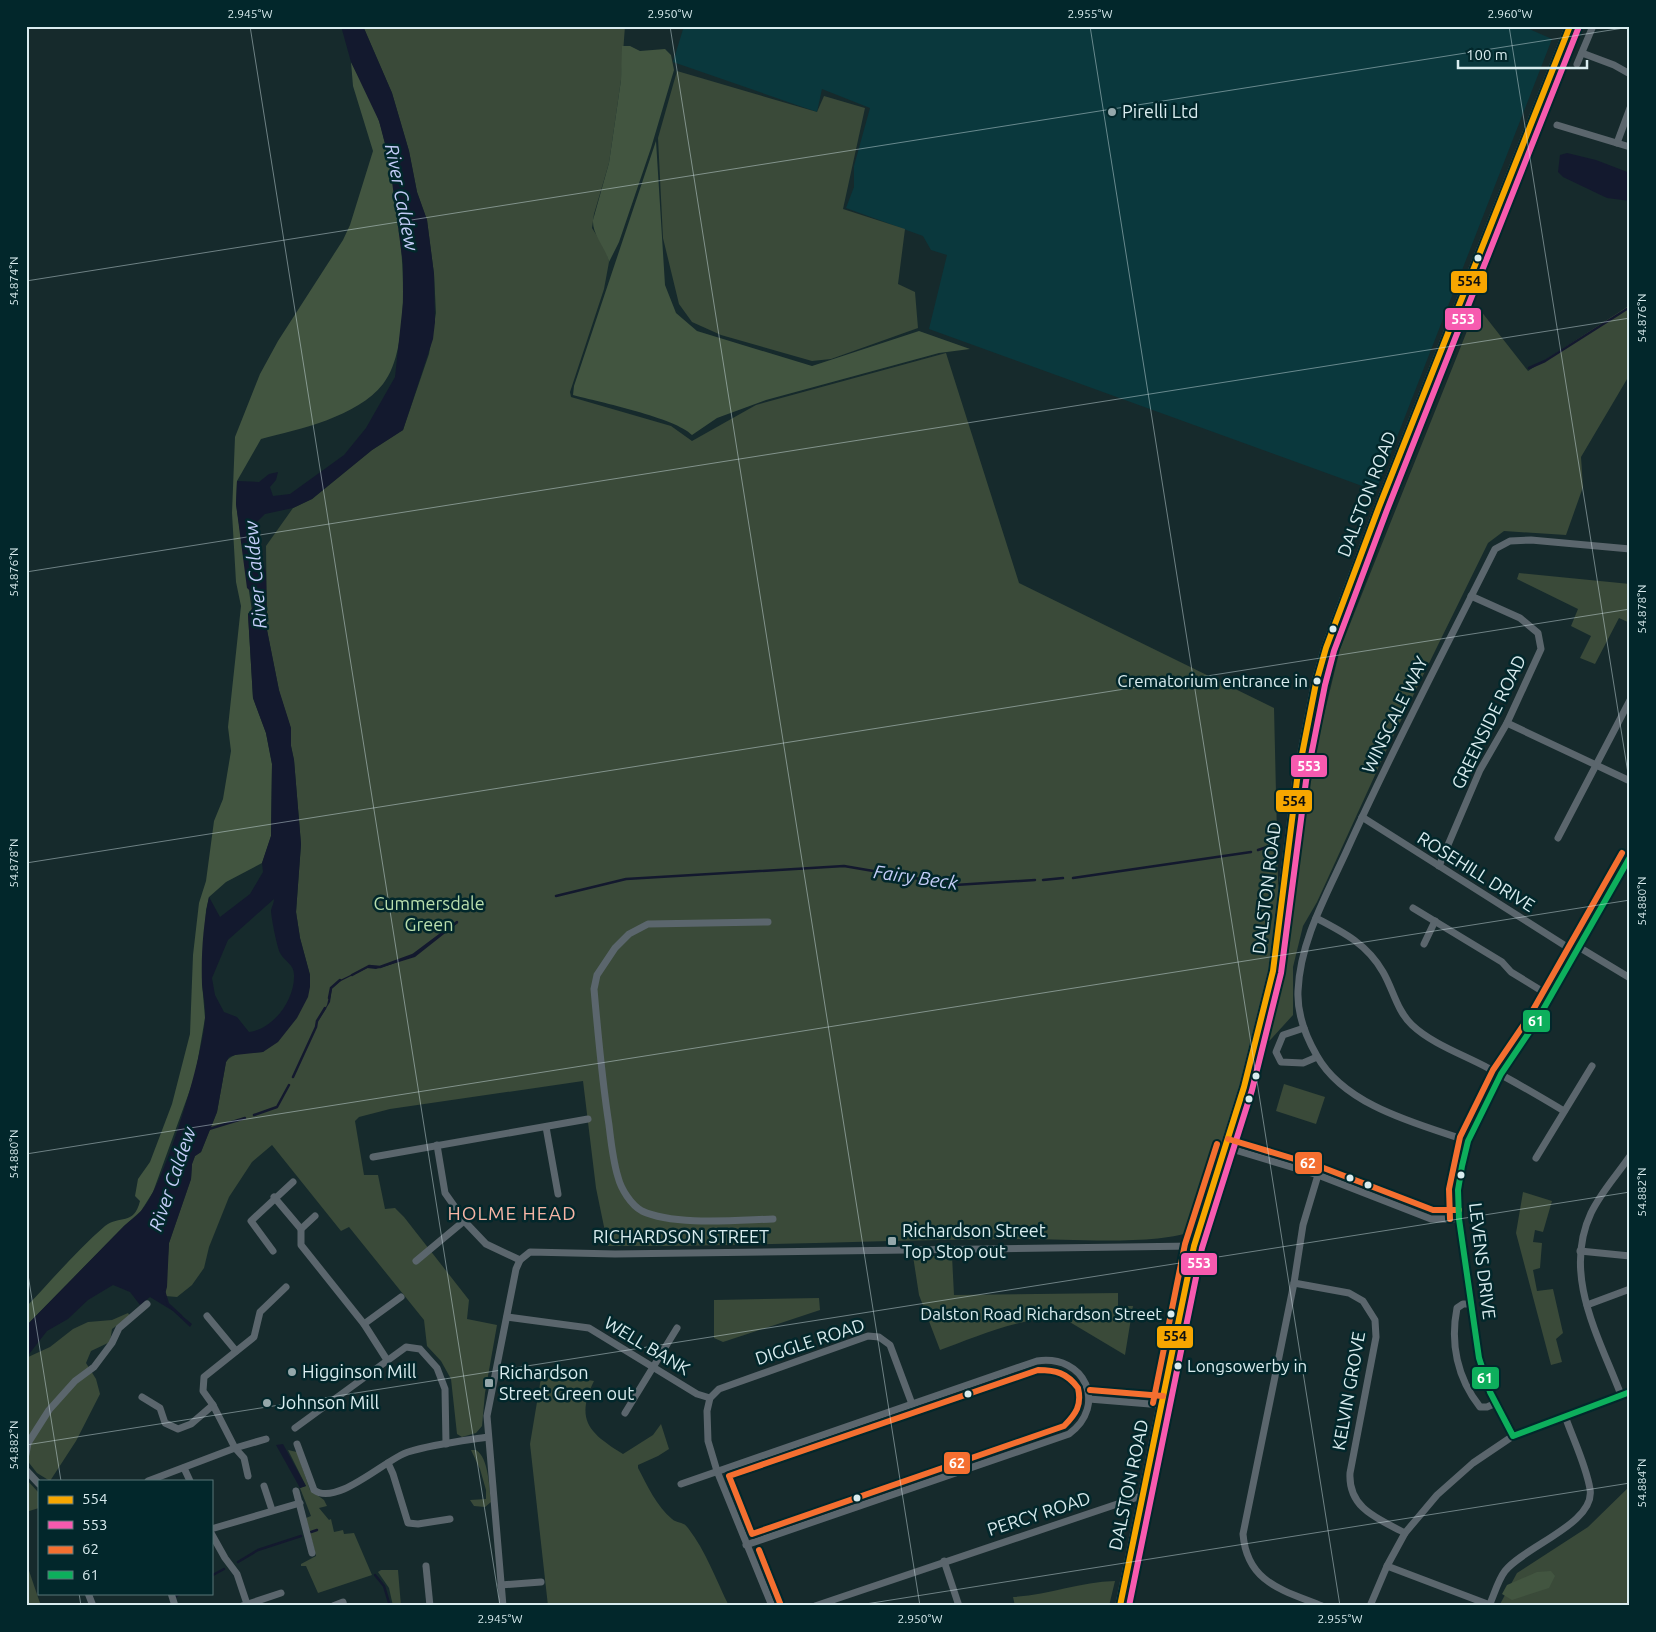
<svg xmlns="http://www.w3.org/2000/svg" width="1656" height="1632" font-family="Ubuntu,sans-serif">
	<style>
		.built { fill: #0a383d }
		.green { fill: #3a4a39 }
		.forest { fill: #425540 }
		.water { fill: #13192e; fill-rule: evenodd }
		.lines { fill: none; stroke-linecap: round; stroke-linejoin: round }
		.stream { stroke: #13192e; stroke-width: 2.5 }
		.minor { stroke: #5b666d; stroke-width: 7 }
		.secondary { stroke: #506067; stroke-width: 10 }
		.bus-1-casing { stroke: #02272b; stroke-width: 10 }
		.bus-2-casing { stroke: #02272b; stroke-width: 10 }
		.bus-3-casing { stroke: #02272b; stroke-width: 10 }
		.bus-4-casing { stroke: #02272b; stroke-width: 10 }
		.bus-1 { stroke: #f7a600; stroke-width: 6 }
		.bus-2 { stroke: #f75aaf; stroke-width: 6 }
		.bus-3 { stroke: #f46f30; stroke-width: 6 }
		.bus-4 { stroke: #0daf5c; stroke-width: 6 }
		.ticks { fill: none; stroke: #d9ecef; stroke-width: 1; stroke-opacity: 0.45 }
		.poi-dot { fill: #95a8ab; stroke: #02272b; stroke-width: 2 }
		.bus-dot { fill: #d9ecef; stroke: #02272b; stroke-width: 2 }
		.labels { text-anchor: middle; stroke-width: 5; stroke-linejoin: round; paint-order: stroke }
		.bus-label { font-size: 17px; fill: #d9ecef; stroke: #02272b; text-anchor: end }
		.poi-label { font-size: 18px; fill: #d9ecef; stroke: #02272b; text-anchor: start }
		.street-label { font-size: 18px; fill: #d9ecef; stroke: #02272b }
		.park-label { font-size: 18px; fill: #b9dead; stroke: #02272b }
		.water-label { font-size: 19px; font-style: italic; fill: #c4cdf8; stroke: #02272b }
		.neighbourhood-label { font-size: 19px; letter-spacing: 1px; fill: #f7b5a5; stroke: #02272b }
		.line-badge { stroke: #02272b; stroke-width: 2 }
		.badge-label { font-size: 14px; text-anchor: middle; font-weight: bold; fill: #fff }
		.pale-badge-label { font-size: 14px; text-anchor: middle; font-weight: bold; fill: #111 }
		.neatline { fill: none; stroke: #d9ecef; stroke-width: 2 }
		.ticks-label { font-size: 12px; text-anchor: middle; fill: #d9ecef }
	</style>
	<rect width="100%" height="100%" fill="#162a2c"/>
	<path class="built" d="M684 26H1522L1552 39 1376 491 929 329 947 255 931 250 923 236 846 208 854 187V166L870 108 822 89 817 112 673 62Z"/>
	<g class="green">
		<path d="M363 26H625L621 80 609 163 594 214 592 228 606 250 609 262 604 289 570 392 571 397 671 426 692 441 756 405 946 353 1019 583 1274 708 1279 921 1243 1086 1194 1230C1163 1246 1067 1239 1028 1239 888 1239 748 1247 608 1246L596 1188 583 1081 390 1109 359 1117 355 1121 364 1175H378L385 1209 395 1208 404 1217 469 1300 467 1319 497 1325 485 1393 482 1426 476 1433 462 1437 457 1434 451 1379 441 1361 427 1346 424 1320 349 1227 341 1231 272 1145 252 1162 229 1197 209 1247 204 1268 192 1285 177 1297 165 1296 169 1243 191 1179 192 1164 195 1156 201 1152 217 1112 226 1062C233 1051 252 1053 263 1052L310 975 300 938 296 912 301 844 294 760 291 746V729L279 691 267 630 266 546 293 508 312 499 372 450 403 430 429 354 436 313 434 274 427 220 417 192 409 151 392 93Z"/>
		<path d="M677 71 817 112 824 96 865 108 843 209 905 229 898 284 915 292 918 328 831 359 812 361 721 335 692 322 679 304 663 238 658 138Z"/>
		<path d="M1630 305V374L1581 457 1583 487 1566 535 1504 531 1488 543 1386 751 1317 902 1303 926 1293 967V1015L1263 1048 1282 972 1305 793 1340 649 1477 306 1528 371Z"/>
		<path d="M1519 573 1630 584V623L1619 618 1595 664 1580 658 1591 636 1571 626 1578 609 1517 579Z"/>
		<path d="M1284 1084 1325 1097 1316 1124 1276 1111Z"/>
		<path d="M1523 1192 1552 1201 1543 1232 1535 1230 1533 1242 1542 1243 1540 1268 1533 1270 1537 1291 1553 1289 1563 1333 1556 1339 1562 1362 1551 1365 1516 1233Z"/>
		<path d="M913 1256H952L954 1295 1118 1293V1306H1133L1125 1355 1068 1321C1032 1311 974 1338 940 1350L919 1295Z"/>
		<path d="M819 1298 820 1310 723 1342 714 1338V1300Z"/>
		<path d="M128 1313 130 1316 112 1329 110 1342 91 1351 86 1363 96 1379 100 1394 76 1441 50 1481 37 1473 26 1459V1358L50 1347 73 1329 88 1322 112 1320Z"/>
		<path d="M542 1372 594 1381C575 1420 589 1433 623 1454L653 1435 661 1424 669 1449 658 1456 638 1465V1468C647 1485 657 1507 672 1519 678 1524 683 1521 688 1528 706 1551 716 1580 729 1606H548L530 1444Z"/>
		<path d="M288 1450 297 1452 310 1490 324 1500 327 1506 319 1508 329 1520 331 1519 334 1532 343 1530 344 1534 354 1533 372 1575 318 1593 306 1566H301V1564L316 1556 306 1518 311 1516 300 1488 306 1486Z"/>
		<path d="M471 1450H476C489 1458 489 1488 491 1502L485 1507 474 1506 470 1500 486 1499V1490L480 1469Z"/>
		<path d="M26 1479 39 1493V1508L26 1512Z"/>
		<path d="M1630 1486V1606H1499L1517 1573 1588 1527Z"/>
		<path d="M26 1562 41 1606H26Z"/>
		<path d="M381 1570H398L401 1606H393L389 1588 378 1572Z"/>
		<path d="M1115 1581 1109 1606H1015L1013 1597C1048 1595 1080 1582 1115 1581Z"/>
	</g>
	<g class="forest">
		<path d="M630 46 640 51 665 49 671 55 674 70 651 148 619 242 609 262C606 248 592 235 593 220L609 163 621 80 622 46Z"/>
		<path d="M351 62C361 82 374 103 380 124 396 180 421 336 383 384 357 417 300 429 261 439L237 481 236 504 252 611 248 614 253 698 266 733 272 764 271 836 262 863 226 882 209 897 206 910 202 983 205 1018 195 1076 153 1192 141 1211 124 1226 26 1326V1307C52 1280 77 1250 105 1226 119 1215 134 1226 140 1201L135 1196 138 1179 150 1162 172 1104 190 1034 193 955 199 903 206 881 214 821 223 799 231 751 228 727 241 606 236 582 232 513 235 437 260 374 278 341 343 240 350 225 373 151 353 86Z"/>
		<path d="M656 141 665 285 676 313 697 331 812 366 919 331 970 349 939 353 766 400 717 418 692 435C676 418 599 402 573 395L574 386Z"/>
		<path d="M1551 1571 1555 1576 1549 1588 1512 1600 1502 1594 1507 1585 1537 1572Z"/>
	</g>
	<g class="water">
		<path d="M341 26H363L392 93 409 151 417 192 427 220 434 274 435 322 433 339 403 430 372 450 312 499 293 508 265 514 257 522 255 535 266 573 267 630 279 690 291 728V746L294 760 301 844 296 912 300 938 310 975V987L308 997 297 1018 278 1042 263 1052 235 1055 229 1057 226 1062 217 1112 201 1152 195 1156 192 1164 191 1179 169 1243 167 1287 165 1294 168 1304 192 1324 190 1327 173 1311 150 1297 140 1305 130 1292 113 1285 88 1300 68 1319 47 1331 26 1358V1326L124 1226C129 1221 136 1217 141 1211 164 1188 204 1053 205 1018 206 1007 203 995 202 984 201 956 203 924 209 897L220 917 250 894 263 872 262 863 271 836 272 764 266 733 253 698 248 614 254 606V594L247 588 236 504 237 481 259 482 269 474 278 472 276 480 270 487 273 496 290 494 344 455 366 428 395 377 403 303V264L389 159 379 121 351 62ZM274 899C274 903 272 906 271 910 271 918 277 946 280 953 284 961 294 964 294 975 295 999 274 1029 249 1032L237 1017 224 1012 215 995 212 978 228 940Z"/>
		<path d="M1567 153 1596 160 1630 173V201L1607 198 1563 177 1558 172 1560 155Z"/>
		<path d="M457 922 458 923 415 957 376 969 367 968 339 982 332 988 330 1002 317 1023 327 1005 331 988 338 981 369 966 380 967 413 955Z"/>
		<path d="M283 1444 306 1486 300 1488 276 1445Z"/>
	</g>
	<g class="lines">
		<g class="stream">
			<path d="M1529 368 1545 361 1630 307"/>
			<path d="M1258 850 1276 844"/>
			<path d="M1073 878 1251 852"/>
			<path d="M1043 880 1063 878"/>
			<path d="M556 896 626 879 844 866 955 885 1035 880"/>
			<path d="M352 975 369 966 380 967 413 955 457 922"/>
			<path d="M329 998 331 988 340 980"/>
			<path d="M293 1077 316 1027 317 1021 325 1008"/>
			<path d="M254 1115 277 1107 289 1085"/>
			<path d="M209 1129 245 1118"/>
			<path d="M164 1291 168 1304 181 1316"/>
			<path d="M311 1532 317 1530"/>
			<path d="M238 1562 258 1550 301 1536"/>
			<path d="M375 1575 384 1586 390 1606"/>
			<path d="M211 1576 224 1569"/>
			<path d="M176 1596 181 1593"/>
		</g>
		<g class="minor">
			<path d="M1582 53 1614 65 1630 74"/>
			<path d="M1577 64 1593 26"/>
			<path d="M1557 125 1630 147"/>
			<path d="M1617 143 1630 108"/>
			<path d="M1507 723 1630 781"/>
			<path d="M1362 817 1575 952"/>
			<path d="M1558 838 1630 700"/>
			<path d="M1439 866 1480 770 1507 723 1541 649 1538 633 1520 618 1471 596"/>
			<path d="M1413 908 1502 962 1511 972 1550 996"/>
			<path d="M1316 918C1343 932 1367 944 1383 972 1393 989 1397 1011 1412 1025 1432 1044 1464 1055 1488 1068 1514 1081 1539 1096 1564 1111"/>
			<path d="M768 922 648 924 629 934 615 948 597 975 594 989C598 1035 602 1080 609 1125 611 1142 613 1161 618 1177 621 1189 631 1205 642 1211 674 1226 737 1220 773 1219"/>
			<path d="M1424 944 1435 921"/>
			<path d="M1577 946 1630 978"/>
			<path d="M1304 1028 1283 1035 1276 1052 1281 1062 1303 1063 1317 1057"/>
			<path d="M546 1127 558 1194"/>
			<path d="M1468 1141C1418 1124 1345 1106 1317 1056 1306 1037 1297 1014 1298 991 1300 941 1326 896 1347 850 1393 748 1445 649 1495 549L1510 541 1531 540 1630 549"/>
			<path d="M437 1145 445 1193 467 1224 486 1244 520 1260"/>
			<path d="M1225 1147 1318 1175 1431 1219H1459"/>
			<path d="M373 1157 588 1119"/>
			<path d="M1536 1158 1592 1066"/>
			<path d="M1318 1175 1303 1225 1294 1283 1243 1534C1247 1583 1283 1590 1322 1606"/>
			<path d="M274 1197 301 1229"/>
			<path d="M315 1216 301 1229V1245L364 1324 387 1360"/>
			<path d="M273 1251 251 1221 293 1182"/>
			<path d="M1580 1251 1630 1256"/>
			<path d="M416 1261 464 1221"/>
			<path d="M1294 1283 1349 1293 1363 1301 1375 1320 1376 1337 1350 1473C1348 1509 1379 1519 1405 1533"/>
			<path d="M1472 1304H1463L1457 1308C1450 1343 1457 1378 1480 1407H1487L1496 1403"/>
			<path d="M1587 1305 1630 1289"/>
			<path d="M207 1316 236 1351"/>
			<path d="M507 1317 589 1328 697 1394 710 1398"/>
			<path d="M364 1324 401 1297"/>
			<path d="M1621 1395C1599 1337 1562 1275 1591 1213 1601 1192 1617 1175 1630 1156"/>
			<path d="M142 1397 160 1408 165 1423 178 1429 191 1424 213 1405"/>
			<path d="M1089 1399 1162 1405"/>
			<path d="M625 1413 677 1328"/>
			<path d="M295 1428 406 1347 420 1349 437 1368 445 1389 446 1444"/>
			<path d="M1513 1436 1490 1392 1479 1358 1459 1219 1458 1190 1462 1166 1468 1141 1501 1074 1536 1022 1630 857"/>
			<path d="M297 1444 314 1490C337 1507 387 1458 408 1452 434 1444 462 1441 488 1437"/>
			<path d="M26 1454 28 1443 49 1410 75 1381 94 1367 112 1343 119 1328 147 1304"/>
			<path d="M388 1463 393 1474 408 1523 418 1524 450 1519"/>
			<path d="M184 1468 190 1481"/>
			<path d="M26 1470 39 1484"/>
			<path d="M248 1476 244 1458 235 1448 213 1405 203 1391 204 1377 254 1337 260 1312 286 1287"/>
			<path d="M148 1481 235 1448 266 1439"/>
			<path d="M681 1484 1037 1361C1085 1354 1108 1405 1069 1434L746 1545"/>
			<path d="M264 1486 272 1510"/>
			<path d="M296 1491 312 1553"/>
			<path d="M211 1529 300 1503"/>
			<path d="M211 1533 225 1558 237 1574 247 1604"/>
			<path d="M944 1561 959 1606"/>
			<path d="M426 1566 430 1606"/>
			<path d="M1387 1566 1490 1605"/>
			<path d="M501 1585 541 1582"/>
			<path d="M88 1593 93 1606"/>
			<path d="M171 1593 175 1606"/>
			<path d="M242 1606 281 1593"/>
			<path d="M333 1606 343 1602 344 1606"/>
			<path d="M503 1606 487 1416 516 1269 520 1260 530 1252 615 1254 1194 1246"/>
			<path d="M772 1606 717 1471 708 1441 707 1411 710 1398 719 1389 868 1336 879 1337 890 1345 912 1404"/>
			<path d="M815 1606 1144 1495"/>
			<path d="M1370 1606 1387 1566 1405 1533 1437 1495 1473 1463 1513 1436 1630 1392"/>
			<path d="M1489 1606C1494 1595 1498 1580 1505 1571 1525 1546 1596 1523 1590 1489 1586 1465 1573 1439 1565 1416"/>
		</g>
		<path class="secondary" d="M1120 1606 1194 1246 1244 1087 1273 971 1297 780 1316 683 1326 648 1379 507 1570 26"/>
		<g class="bus-1-casing">
			<path id="bus-1" d="M1120 1606 1194 1246 1244 1087 1273 971 1297 780 1316 683 1326 648 1379 507 1570 26"/>
		</g>
		<g class="bus-2-casing">
			<path id="bus-2" d="M1129 1606 1202 1248 1252 1090 1281 973 1306 781 1325 685 1334 651 1387 510 1578 29"/>
		</g>
		<g class="bus-3-casing">
			<g id="bus-3">
				<path d="M1228 1139 1321 1167 1433 1210H1459"/>
				<path d="M1450 1219 1449 1189 1460 1137 1493 1070 1529 1017 1622 853"/>
				<path d="M1038 1370C1056 1370 1067 1373 1078 1388 1082 1405 1076 1414 1064 1426L752 1534 729 1476Z"/>
				<path d="M1090 1390 1163 1396"/>
				<path d="M1153 1403 1185 1244 1217 1144"/>
				<path d="M759 1550 780 1603"/>
			</g>
		</g>
		<g class="bus-4-casing">
			<path id="bus-4" d="M1630 857 1536 1022 1501 1074 1468 1141 1462 1166 1458 1190 1459 1219 1479 1358 1490 1392 1513 1436 1630 1392"/>
		</g>
		<use href="#bus-1" class="bus-1"/>
		<use href="#bus-2" class="bus-2"/>
		<use href="#bus-3" class="bus-3"/>
		<use href="#bus-4" class="bus-4"/>
	</g>
	<path class="ticks" d="M250 26 500 1606M670 26 920 1606M1090 26 1340 1606M1509 26 1630 786M26 281 1630 27M26 572 1630 318M26 863 1630 609M26 1154 1630 900M26 1262 61 1481M26 1445 1630 1192M79 1593 81 1606M853 1606 1630 1483"/>
	<g class="poi-dot">
		<circle cx="1112" cy="112" r="5"/>
		<rect x="887" y="1236" width="10" height="10" rx="2.5"/>
		<circle cx="292" cy="1372" r="5"/>
		<rect x="484" y="1378" width="10" height="10" rx="2.5"/>
		<circle cx="267" cy="1403" r="5"/>
	</g>
	<g class="bus-dot">
		<circle cx="1478" cy="258" r="4.5"/>
		<circle cx="1333" cy="629" r="4.5"/>
		<circle cx="1317" cy="681" r="4.5"/>
		<circle cx="1256" cy="1076" r="4.5"/>
		<circle cx="1249" cy="1099" r="4.5"/>
		<circle cx="1461" cy="1175" r="4.5"/>
		<circle cx="1350" cy="1178" r="4.5"/>
		<circle cx="1368" cy="1185" r="4.5"/>
		<circle cx="1171" cy="1314" r="4.5"/>
		<circle cx="1178" cy="1366" r="4.5"/>
		<circle cx="968" cy="1394" r="4.5"/>
		<circle cx="857" cy="1498" r="4.5"/>
	</g>
	<g class="labels">
		<g class="bus-label">
			<text x="1308" y="687">Crematorium entrance in</text>
			<text x="1162" y="1320">Dalston Road Richardson Street</text>
			<text x="1187" y="1372" text-anchor="start">Longsowerby in</text>
		</g>
		<g class="poi-label">
			<text x="1122" y="118">Pirelli Ltd</text>
			<text x="902" y="1237">Richardson Street<tspan x="902" dy="21">Top Stop out</tspan></text>
			<text x="302" y="1378">Higginson Mill</text>
			<text x="499" y="1379">Richardson<tspan x="499" dy="21">Street Green out</tspan></text>
			<text x="277" y="1409">Johnson Mill</text>
		</g>
		<g class="street-label">
			<text transform="translate(1367 494) rotate(-69)" y="6">DALSTON ROAD</text>
			<text transform="translate(1395 715) rotate(-64)" y="6">WINSCALE WAY</text>
			<text transform="translate(1489 722) rotate(-64)" y="6">GREENSIDE ROAD</text>
			<text transform="translate(1476 872) rotate(32)" y="6">ROSEHILL DRIVE</text>
			<text transform="translate(1267 888) rotate(-83)" y="6">DALSTON ROAD</text>
			<text x="681" y="1243">RICHARDSON STREET</text>
			<text transform="translate(1482 1261) rotate(83)" y="6">LEVENS DRIVE</text>
			<text transform="translate(810 1342) rotate(-18)" y="6">DIGGLE ROAD</text>
			<text transform="translate(647 1346) rotate(31)" y="6">WELL BANK</text>
			<text transform="translate(1349 1391) rotate(-80)" y="6">KELVIN GROVE</text>
			<text transform="translate(1129 1485) rotate(-78)" y="6">DALSTON ROAD</text>
			<text transform="translate(1039 1514) rotate(-18)" y="6">PERCY ROAD</text>
		</g>
		<g class="park-label">
			<text x="429" y="910">Cummersdale<tspan x="429" dy="21">Green</tspan></text>
		</g>
		<g class="water-label">
			<text transform="translate(402 197) rotate(79)" y="7">River Caldew</text>
			<text transform="translate(255 575) rotate(-95)" y="7">River Caldew</text>
			<text transform="translate(916 877) rotate(8)" y="7">Fairy Beck</text>
			<text transform="translate(172 1179) rotate(-71)" y="7">River Caldew</text>
		</g>
		<g class="neighbourhood-label">
			<text x="512" y="1220">HOLME HEAD</text>
		</g>
	</g>
	<g class="line-badge">
		<rect x="1450" y="270" width="38" height="24" rx="5" fill="#f7a600"/>
		<rect x="1444" y="307" width="38" height="24" rx="5" fill="#f75aaf"/>
		<rect x="1290" y="754" width="38" height="24" rx="5" fill="#f75aaf"/>
		<rect x="1275" y="789" width="38" height="24" rx="5" fill="#f7a600"/>
		<rect x="1522" y="1009" width="29" height="24" rx="5" fill="#0daf5c"/>
		<rect x="1294" y="1151" width="29" height="24" rx="5" fill="#f46f30"/>
		<rect x="1180" y="1252" width="38" height="24" rx="5" fill="#f75aaf"/>
		<rect x="1156" y="1325" width="38" height="24" rx="5" fill="#f7a600"/>
		<rect x="1471" y="1366" width="29" height="24" rx="5" fill="#0daf5c"/>
		<rect x="943" y="1451" width="28" height="24" rx="5" fill="#f46f30"/>
	</g>
	<g class="badge-label">
		<text x="1463" y="324">553</text>
		<text x="1309" y="771">553</text>
		<text x="1536" y="1026">61</text>
		<text x="1308" y="1168">62</text>
		<text x="1199" y="1268">553</text>
		<text x="1485" y="1383">61</text>
		<text x="957" y="1468">62</text>
	</g>
	<g class="pale-badge-label">
		<text x="1469" y="286">554</text>
		<text x="1294" y="806">554</text>
		<text x="1175" y="1341">554</text>
	</g>
	<rect width="1656" height="1632" fill="none" stroke="#02272b" stroke-width="55"/>
	<rect x="38" y="1480" width="175" height="115" fill="#02272b" stroke="#587679"/>
	<rect x="48" y="1496" width="25" height="8" fill="#f7a600" stroke="#587679"/>
	<text x="82" y="1504" font-size="15" fill="#d9ecef">554</text>
	<rect x="48" y="1521" width="25" height="8" fill="#f75aaf" stroke="#587679"/>
	<text x="82" y="1530" font-size="15" fill="#d9ecef">553</text>
	<rect x="48" y="1546" width="25" height="8" fill="#f46f30" stroke="#587679"/>
	<text x="82" y="1554" font-size="15" fill="#d9ecef">62</text>
	<rect x="48" y="1571" width="25" height="8" fill="#0daf5c" stroke="#587679"/>
	<text x="82" y="1580" font-size="15" fill="#d9ecef">61</text>
	<path d="M1458 60v8h129v-8" fill="none" stroke="#d9ecef" stroke-width="2.5"/>
	<text x="1466" y="60" font-size="15" fill="#d9ecef" stroke="#02272b" stroke-width="4" paint-order="stroke">100 m</text>
	<rect x="28" y="28" width="1600" height="1576" class="neatline"/>
	<g class="ticks-label">
		<text x="250" y="18">2.945°W</text>
		<text x="670" y="18">2.950°W</text>
		<text x="1090" y="18">2.955°W</text>
		<text x="1510" y="18">2.960°W</text>
		<text transform="translate(14 281) rotate(-90)" y="4">54.874°N</text>
		<text transform="translate(1642 318) rotate(-90)" y="4">54.876°N</text>
		<text transform="translate(14 572) rotate(-90)" y="4">54.876°N</text>
		<text transform="translate(1642 609) rotate(-90)" y="4">54.878°N</text>
		<text transform="translate(14 863) rotate(-90)" y="4">54.878°N</text>
		<text transform="translate(1642 901) rotate(-90)" y="4">54.880°N</text>
		<text transform="translate(14 1154) rotate(-90)" y="4">54.880°N</text>
		<text transform="translate(1642 1192) rotate(-90)" y="4">54.882°N</text>
		<text transform="translate(14 1445) rotate(-90)" y="4">54.882°N</text>
		<text transform="translate(1642 1483) rotate(-90)" y="4">54.884°N</text>
		<text x="500" y="1623">2.945°W</text>
		<text x="920" y="1623">2.950°W</text>
		<text x="1340" y="1623">2.955°W</text>
	</g>
</svg>
